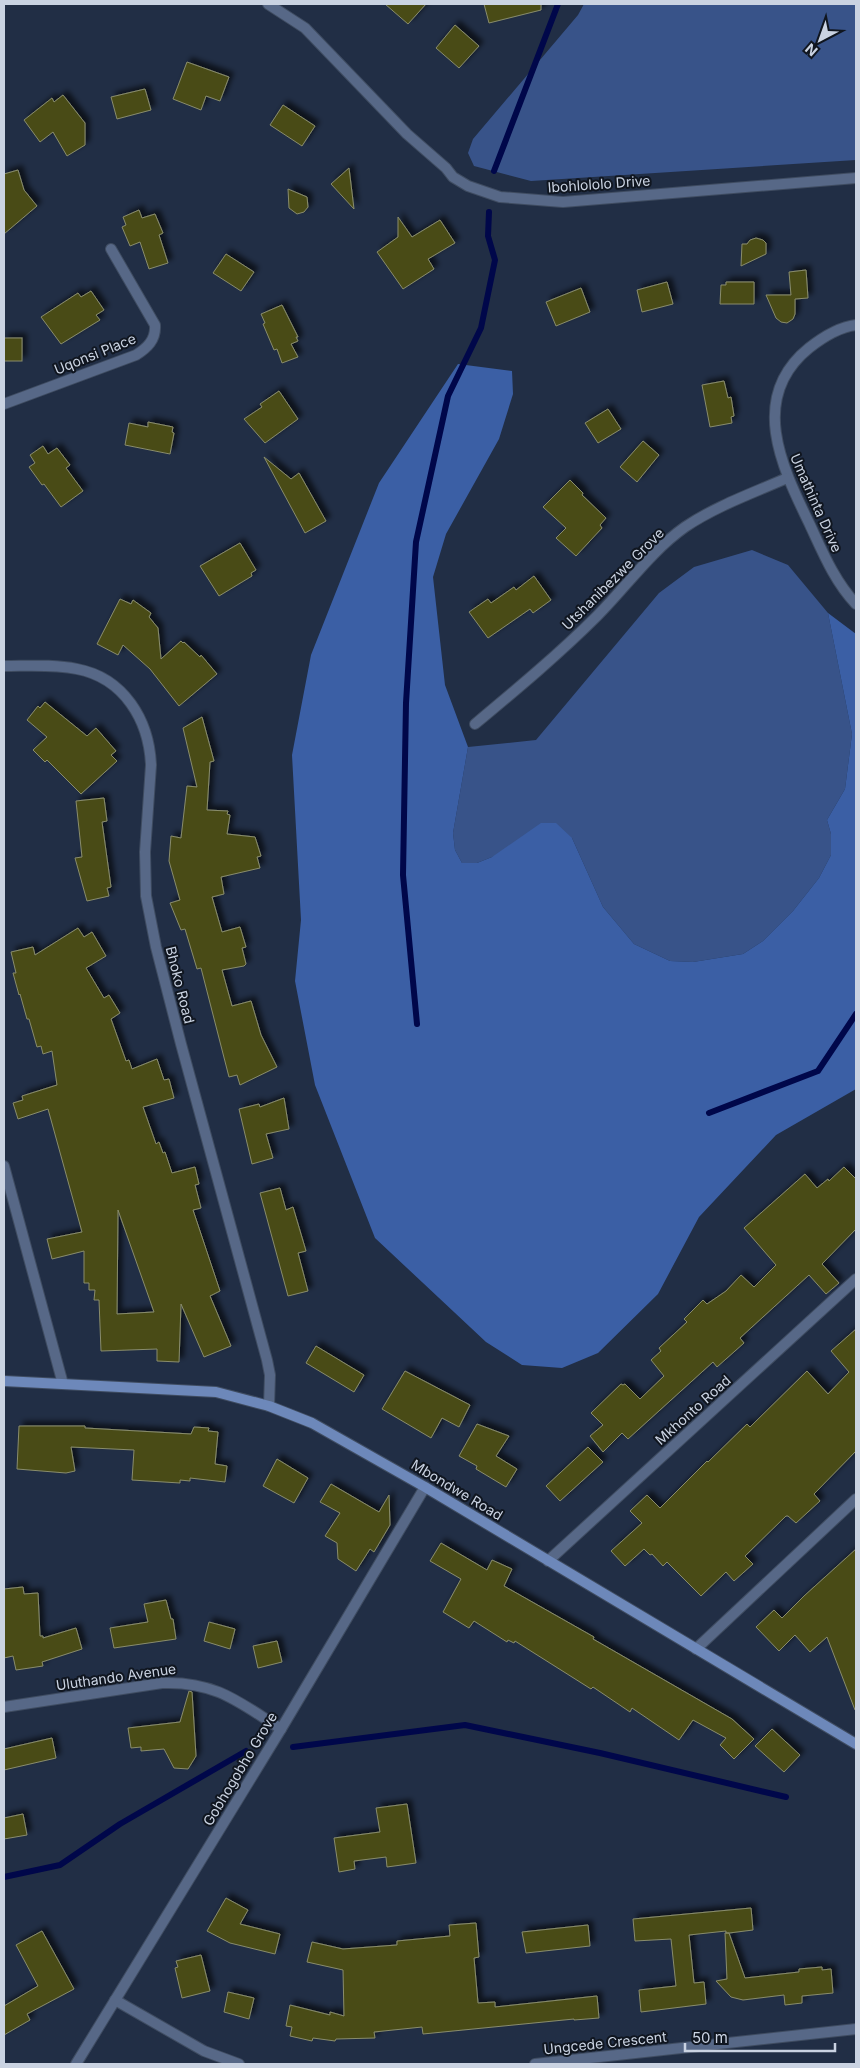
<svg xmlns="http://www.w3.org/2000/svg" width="860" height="2068" font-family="Inter,sans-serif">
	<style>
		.green { fill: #385389 }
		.forest { fill: #3b5fa5 }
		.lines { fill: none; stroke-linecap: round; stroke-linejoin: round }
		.stream { stroke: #00074a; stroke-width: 6 }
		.building { fill: #484b17; stroke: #898c6c; fill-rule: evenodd; filter: url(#shadow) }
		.street-casing { stroke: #3f4c61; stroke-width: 12 }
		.secondary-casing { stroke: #3f4c61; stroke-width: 12 }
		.street { stroke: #576887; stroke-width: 10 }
		.secondary { stroke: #6d88ba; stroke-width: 10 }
		.labels { text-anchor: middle; stroke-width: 4; stroke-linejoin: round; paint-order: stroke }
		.street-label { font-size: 14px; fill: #cad3e2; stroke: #101620 }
	</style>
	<defs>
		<filter id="shadow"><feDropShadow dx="4.5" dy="-4.5" stdDeviation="2.5" flood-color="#0009"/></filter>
	</defs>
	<rect width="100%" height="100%" fill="#212e45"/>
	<g class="green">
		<path d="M584 4H856V160L531 181 474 166 468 153 473 139 578 15Z"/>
		<path d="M752 550 788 565 828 613 852 734 845 789 827 820 831 834V855L819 878 793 911 763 941 743 954 693 962 670 961 634 944 603 907 572 838 492 857 477 863H462L455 850 453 833 468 747 536 740 659 593 694 567Z"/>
	</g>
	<path class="forest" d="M458 364 512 371 513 394 499 439 446 534 433 577 445 685 468 747 453 833 455 850 462 863H477L492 857 541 823H556L572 838 603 907 634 944 670 961 693 962 743 954 763 941 793 911 819 878 831 855V834L827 820 845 789 852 734 828 613 856 634V1089L776 1135 699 1217 658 1294 598 1353 562 1368 522 1365 486 1342 375 1238 315 1085 295 981 301 920 292 755 311 655 379 483Z"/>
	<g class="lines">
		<g class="stream">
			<path d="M494 171 558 4"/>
			<path d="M417 1024 403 875 406 703 416 542 448 396 481 328 495 260 488 236 489 212"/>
			<path d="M709 1113 818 1071 856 1014"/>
			<path d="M293 1747 465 1725 600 1753 786 1797"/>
			<path d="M4 1877 60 1865 120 1824 246 1751"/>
		</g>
	</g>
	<g class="building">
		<path d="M385 4H426L408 24Z"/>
		<path d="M484 4H541V10L489 23Z"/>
		<path d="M455 25 479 46 459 68 436 48Z"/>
		<path d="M187 62 229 77 220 101 206 96 201 110 173 99Z"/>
		<path d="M145 89 151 110 117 119 111 97Z"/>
		<path d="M63 95 85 123V145L67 156 53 132 40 142 24 120 52 98 54 102Z"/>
		<path d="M283 105 315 126 302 146 270 125Z"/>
		<path d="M349 168 354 209 331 184Z"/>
		<path d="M18 170 24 190 37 206 4 234V174Z"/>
		<path d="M288 189 307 197 308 207 304 212 297 214 289 208Z"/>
		<path d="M139 210 142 218 155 214 163 233 159 235 168 263 149 269 140 242 130 246 122 227 126 225 123 217Z"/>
		<path d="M398 217 412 237 440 220 455 243 428 259 434 269 403 289 377 252 398 237Z"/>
		<path d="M756 238 763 240 766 243V254L741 266 742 244H747L750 240Z"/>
		<path d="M226 254 254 272 241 291 213 273Z"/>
		<path d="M806 270 808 298 795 299V314L793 319 787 323 781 322 776 318 766 295H791L789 272Z"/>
		<path d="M667 282 673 304 642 312 637 290Z"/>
		<path d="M726 282H754V304H720L721 285H726Z"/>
		<path d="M581 288 590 312 556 326 546 302Z"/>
		<path d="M91 291 104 310 96 315 100 320 61 344 41 317 78 293 81 297Z"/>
		<path d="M282 305 298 337H296L298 341 291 344 298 357 282 363 277 349 274 350 263 324 265 323 261 314Z"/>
		<rect x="4" y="338" width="18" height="23"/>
		<path d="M724 381 728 398 731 397 734 416 731 417 732 423 710 427 702 385Z"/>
		<path d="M279 391 298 419 265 443 244 419 262 407 260 404Z"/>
		<path d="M608 409 621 429 598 443 585 423Z"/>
		<path d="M148 422 173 427 172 432 174 433 170 454 125 445 129 423 148 427Z"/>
		<path d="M643 441 659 455 637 482 620 467Z"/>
		<path d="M43 446 48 454 57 448 70 465 66 468 83 491 61 507 44 484 42 485 29 467 35 463 30 455Z"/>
		<path d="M264 457 291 479 299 473 326 521 305 533Z"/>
		<path d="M570 480 583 493 582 495 606 518 600 525 602 528 576 556 556 538 566 528 543 507Z"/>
		<path d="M240 543 256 570 251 573 252 576 219 596 200 566Z"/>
		<path d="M534 576 551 600 533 613 530 609 488 638 469 612 488 599 491 603 514 587 516 590Z"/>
		<path d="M120 599 131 604 133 600 151 613 149 617 158 628 161 659 181 641 183 643 184 642 200 657 201 655 217 674 179 706 150 669 123 645 118 655 97 644Z"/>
		<path d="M45 702 87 736 96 728 116 751 111 755 117 761 81 794 47 760 45 762 33 750 47 737 27 720 38 706 40 708Z"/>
		<path d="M202 717 214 761 210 762 207 810 228 811 227 814 230 815 227 834 255 837 261 856 257 857 260 868 221 877 224 894 212 897 222 932 240 927 246 947 242 948 246 964 244 966 222 970 232 1006 251 1001 261 1035 277 1067 240 1085 237 1075 229 1077 201 968 197 969 185 929 181 930 170 903 180 900 169 861 171 836 181 838 187 786 197 787 183 728Z"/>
		<path d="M104 798 107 821 102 822 111 887 107 888 109 896 87 901 75 858 82 857 76 801Z"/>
		<path d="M78 928 84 937 92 932 106 956 86 968 104 998 109 995 120 1013 111 1019 126 1061 129 1060 132 1069 157 1059 164 1080 169 1079 174 1098 143 1107 156 1144 159 1142 163 1153 165 1152 172 1173 195 1167 199 1184 195 1185 201 1208 193 1210 220 1291 210 1296 231 1346 204 1357 181 1304 179 1362 157 1361V1349L101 1351 99 1300H94L95 1290H89V1283H84V1251L52 1259 47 1239 82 1232 48 1109 18 1119 13 1103 23 1100 22 1096 57 1085 52 1051 43 1054 41 1046 37 1047 29 1019H27L20 994 19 995 13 973H16L11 952 33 947 35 955ZM118 1210 154 1312 117 1314Z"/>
		<path d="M284 1098 289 1129 266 1134 273 1158 252 1164 239 1109 259 1104 260 1107Z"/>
		<path d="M844 1167 856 1179V1229L822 1264 839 1283 826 1294 809 1275 740 1338 744 1343 717 1367 713 1362 628 1439 622 1433 603 1452 590 1436 603 1425 591 1413 621 1384 623 1385 625 1384 640 1399 664 1376 651 1360 661 1351 659 1348 687 1322 684 1319 703 1300 707 1304 726 1291 741 1275 754 1287 776 1265 744 1228 805 1174 817 1188 828 1179 829 1181Z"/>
		<path d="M280 1188 286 1210 293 1207 306 1251 298 1253 308 1291 288 1296 260 1193Z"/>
		<path d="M856 1329V1451L814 1494 820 1501 796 1523 788 1516H786L745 1556 753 1564 734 1581 726 1572 701 1596 667 1562 663 1566 652 1554 650 1555 644 1549 625 1566 611 1551 642 1523 630 1511 647 1495 660 1508 707 1461 708 1462 747 1424 750 1427 807 1371 828 1394 849 1372 831 1351Z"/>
		<path d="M316 1346 364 1375 354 1392 306 1363Z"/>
		<path d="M405 1371 470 1405 459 1427 442 1418 431 1438 382 1409Z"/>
		<path d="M477 1424 509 1436 496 1456 517 1469 506 1487 476 1469 477 1466 459 1456Z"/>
		<path d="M19 1426H85V1428L191 1434 194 1427 209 1428 208 1431 218 1432 215 1464 227 1466 225 1482 190 1478V1481L180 1480V1483L132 1480 134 1450 71 1447 75 1471 66 1473 17 1469Z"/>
		<path d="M588 1447 603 1462 560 1501 546 1486Z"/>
		<path d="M277 1459 308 1478 294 1503 263 1486Z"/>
		<path d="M331 1484 379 1512 389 1495 390 1525 374 1552 370 1549 356 1571 338 1559 337 1543 325 1536 340 1513 320 1502Z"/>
		<path d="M441 1543 487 1570 492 1560 512 1569 504 1586 594 1637 593 1639 732 1719 754 1739 734 1759 720 1745 726 1738 693 1720 679 1740 632 1708 630 1712 593 1687 591 1689 515 1641 514 1643 508 1640 507 1642 474 1621 469 1628 443 1612 461 1579 430 1561Z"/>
		<path d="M856 1549V1710H855L827 1637 810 1652 795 1635 779 1651 756 1627 774 1610 782 1618 804 1596Z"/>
		<path d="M23 1587 24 1594 38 1593 40 1636H43V1638L76 1628 82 1649 42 1662 43 1666 16 1670 13 1656 4 1658V1589Z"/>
		<path d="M166 1600 171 1619H173L176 1639 114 1648 110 1628 148 1622 144 1604Z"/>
		<path d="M209 1622 235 1629 230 1649 204 1641Z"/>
		<path d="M277 1641 282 1662 258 1668 253 1646Z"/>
		<path d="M189 1691 192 1692 196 1756 188 1769 174 1768 164 1749 141 1751V1747L131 1748 128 1728 180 1722Z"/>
		<path d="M772 1729 800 1755 784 1772 755 1746Z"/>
		<path d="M52 1738 56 1758 4 1770V1749Z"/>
		<path d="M407 1804 416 1863 387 1867 386 1857 354 1861 355 1869 339 1872 334 1838 380 1832 376 1808Z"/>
		<path d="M23 1814 27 1835 4 1839V1818Z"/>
		<path d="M226 1898 248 1910 240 1924 280 1934 275 1954 230 1943 207 1931Z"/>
		<path d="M751 1908 753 1930 729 1933 745 1978 799 1972V1969L822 1967V1970L831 1969 833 1993 802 1996V2003L785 2005 784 1995 743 2000 731 1997 716 1981 727 1979 725 1933H729H726V1931L689 1935 694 1983 704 1982 706 2004 641 2012 639 1990 676 1986 671 1939 635 1941 633 1919Z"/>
		<path d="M476 1923 479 1957 474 1958 478 2003 495 2002V2007L597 1996 599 2018 574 2020V2019L423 2034 422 2027 374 2032 375 2038 336 2039 335 2041 313 2038 312 2041 290 2036 292 2027 286 2026 290 2005 330 2015V2012L344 2016 343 1970 307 1962 312 1942 343 1949 397 1945V1941L450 1936 449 1925Z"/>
		<path d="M588 1925 590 1946 526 1953 522 1932Z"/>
		<path d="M42 1931 74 1989 27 2014 30 2020 4 2035V2006L38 1986 16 1945Z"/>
		<path d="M201 1955 210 1991 182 1998 175 1968 178 1967 176 1961Z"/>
		<path d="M228 1992 254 1998 249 2019 224 2012Z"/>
	</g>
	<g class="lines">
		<g class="street-casing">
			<g id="street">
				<path d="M268 4 305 28 407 134 446 168 453 177 468 186 500 197 563 202 856 178"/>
				<path d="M856 325C839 327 823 337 809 348 747 398 783 469 810 525 823 553 835 582 856 604"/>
				<path d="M4 404 136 355C147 348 156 340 155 325L111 249"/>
				<path d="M4 666C28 666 53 664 77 669 124 678 149 720 151 765L145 852 146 896 156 947 181 1044 267 1360 270 1375 269 1406"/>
				<path d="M475 724C517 689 559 654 597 616 626 587 651 551 685 527 716 506 753 493 787 478"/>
				<path d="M4 1166 63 1384"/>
				<path d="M548 1561 856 1279"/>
				<path d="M696 1649 856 1499"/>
				<path d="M4 1707 162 1683C215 1681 239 1702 281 1729"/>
				<path d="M115 2000 204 2051 239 2064"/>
				<path d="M76 2064 281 1729 425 1487"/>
				<path d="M535 2064 856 2029"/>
			</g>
		</g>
		<g class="secondary-casing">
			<path id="secondary" d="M4 1381 216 1392 269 1406 312 1423 425 1487 856 1744"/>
		</g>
		<use href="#street" class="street"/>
		<use href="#secondary" class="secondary"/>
	</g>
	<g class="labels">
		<g class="street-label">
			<text transform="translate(599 184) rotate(-4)" y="5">Ibohlololo Drive</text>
			<text transform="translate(95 354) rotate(-22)" y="5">Uqonsi Place</text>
			<text transform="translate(816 503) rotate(66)" y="5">Umathinta Drive</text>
			<text transform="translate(613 579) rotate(-45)" y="5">Utshanibezwe Grove</text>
			<text transform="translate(180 985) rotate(76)" y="5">Bhoko Road</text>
			<text transform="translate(693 1410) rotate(-42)" y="5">Mkhonto Road</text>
			<text transform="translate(457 1490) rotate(31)" y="5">Mbondwe Road</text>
			<text transform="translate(116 1677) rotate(-8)" y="5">Uluthando Avenue</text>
			<text transform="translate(240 1769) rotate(-59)" y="5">Gobhogobho Grove</text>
			<text transform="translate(605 2043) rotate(-6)" y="5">Ungcede Crescent</text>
		</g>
	</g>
	<rect width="860" height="2068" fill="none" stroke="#cad3e2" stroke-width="10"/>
	<g transform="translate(820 40) rotate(221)" stroke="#101620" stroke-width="4" paint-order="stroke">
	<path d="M0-4L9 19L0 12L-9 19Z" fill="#cad3e2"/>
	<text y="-8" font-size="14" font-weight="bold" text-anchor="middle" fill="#cad3e2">N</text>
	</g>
	<path d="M685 2043v8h150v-8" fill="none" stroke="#cad3e2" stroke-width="2.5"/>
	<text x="692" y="2043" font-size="15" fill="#cad3e2" stroke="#101620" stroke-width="4" paint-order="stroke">50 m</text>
</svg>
